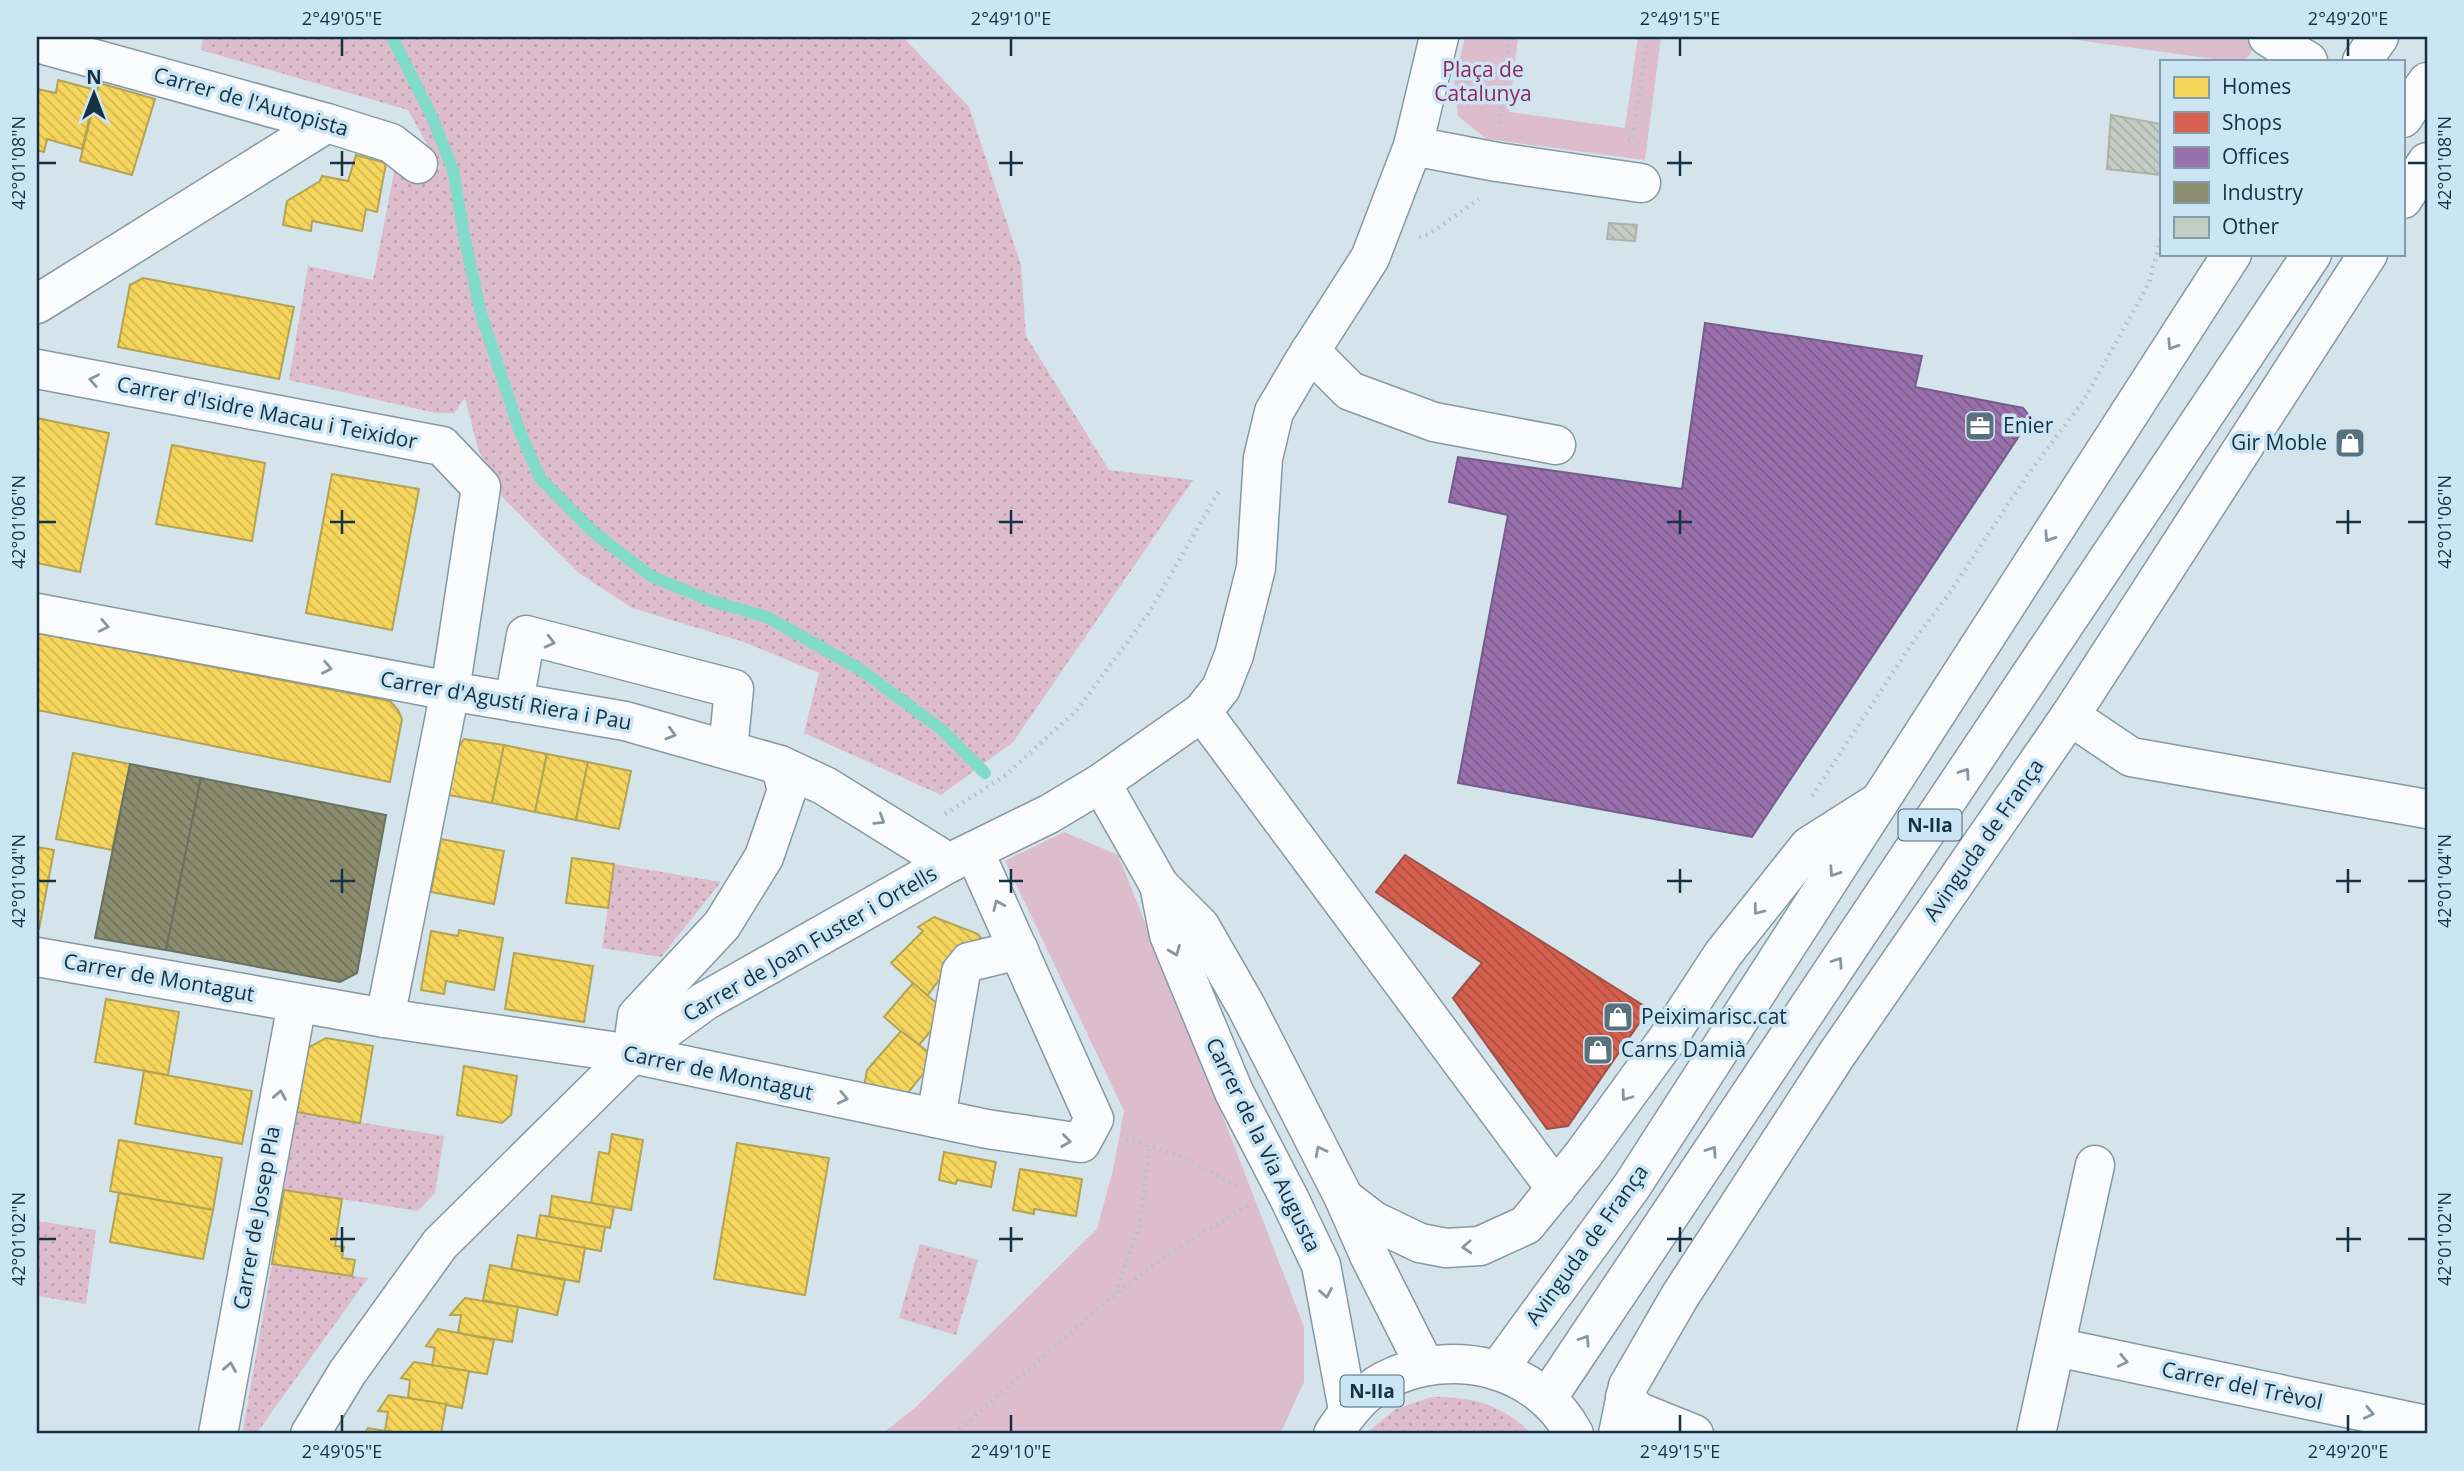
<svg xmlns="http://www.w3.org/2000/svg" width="2464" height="1471" font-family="'Open Sans',sans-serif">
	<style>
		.grass { fill: url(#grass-dots) }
		.park { fill: #ddbcce }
		.homes { fill: url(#homes-back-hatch); stroke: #b3a454; stroke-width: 2 }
		.shops { fill: url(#shops-back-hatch); stroke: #9c524a; stroke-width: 2 }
		.offices { fill: url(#offices-back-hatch); stroke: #725d8c; stroke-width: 2 }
		.industry { fill: url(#industry-back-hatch); stroke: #697161; stroke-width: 2 }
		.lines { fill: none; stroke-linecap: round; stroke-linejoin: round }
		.stream { stroke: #80dbc9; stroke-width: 12 }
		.building { fill: url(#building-back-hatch); stroke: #aab3a9; stroke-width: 2 }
		.minor-casing { stroke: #8599a4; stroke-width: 41 }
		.major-casing { stroke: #8599a4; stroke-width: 41 }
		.path { stroke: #bcc3c8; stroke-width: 4.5; stroke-dasharray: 2 5; stroke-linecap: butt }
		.minor { stroke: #f9fbfc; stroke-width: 38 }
		.major { stroke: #f9fbfc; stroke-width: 38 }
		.oneway { stroke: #88969f }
		.ticks { fill: none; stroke: #163242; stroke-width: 2.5 }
		.labels { text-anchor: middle; stroke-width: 7; stroke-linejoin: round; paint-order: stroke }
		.shield { fill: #cbe5f5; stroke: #4c6878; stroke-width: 2 }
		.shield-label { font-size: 19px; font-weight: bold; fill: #163242 }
		.park-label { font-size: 21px; fill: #902659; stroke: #cbe5f5 }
		.street-label { font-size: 21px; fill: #163242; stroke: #cbe5f5 }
		.poi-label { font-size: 21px; fill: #163242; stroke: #cbe5f5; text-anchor: start }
		.neatline { fill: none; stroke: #163242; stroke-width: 2.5 }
		.ticks-label { font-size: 18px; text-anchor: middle; fill: #163242 }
	</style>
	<defs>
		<pattern id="grass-dots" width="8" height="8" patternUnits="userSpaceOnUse" patternTransform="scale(1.75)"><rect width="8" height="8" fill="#ddbcce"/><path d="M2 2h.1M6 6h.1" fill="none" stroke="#bda2b2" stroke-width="1.8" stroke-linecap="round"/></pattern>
		<pattern id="homes-back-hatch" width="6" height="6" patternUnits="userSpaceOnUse" patternTransform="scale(1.75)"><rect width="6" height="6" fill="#f6d55c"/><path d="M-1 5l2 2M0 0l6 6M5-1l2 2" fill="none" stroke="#d2b751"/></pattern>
		<pattern id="shops-back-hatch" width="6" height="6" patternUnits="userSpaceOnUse" patternTransform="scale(1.75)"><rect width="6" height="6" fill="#d6604d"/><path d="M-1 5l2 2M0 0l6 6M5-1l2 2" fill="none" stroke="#ad5042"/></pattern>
		<pattern id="offices-back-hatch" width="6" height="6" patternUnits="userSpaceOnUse" patternTransform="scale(1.75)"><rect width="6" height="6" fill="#9970ab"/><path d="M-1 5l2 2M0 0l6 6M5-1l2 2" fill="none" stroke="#7c5d8d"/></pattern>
		<pattern id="industry-back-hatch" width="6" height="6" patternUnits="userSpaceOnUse" patternTransform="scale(1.75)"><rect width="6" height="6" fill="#8c8c6e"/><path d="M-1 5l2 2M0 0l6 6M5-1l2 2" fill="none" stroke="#71735c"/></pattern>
		<pattern id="building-back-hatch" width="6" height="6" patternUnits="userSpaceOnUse" patternTransform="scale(1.75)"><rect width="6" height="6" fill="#c4cdc3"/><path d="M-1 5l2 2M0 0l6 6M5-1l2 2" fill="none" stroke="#a8b0a9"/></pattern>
	</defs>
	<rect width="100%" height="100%" fill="#d5e3eb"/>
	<g class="grass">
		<path d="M203 37H903L969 107 1021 265 1026 336 1109 470 1193 480 1013 742 941 795 804 733 819 673 744 642 632 608 579 573 503 498 478 449 465 398 454 413H436L289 380 308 266 373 280 397 158 441 169 408 110 201 50Z"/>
		<path d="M614 864 721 882 661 957 602 948Z"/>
		<path d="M297 1112 444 1136 435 1193 418 1211 284 1190Z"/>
		<path d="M37 1221 96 1230 86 1304 37 1296Z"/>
		<path d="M920 1244 978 1260 956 1335 899 1318Z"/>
		<path d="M272 1264 368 1278 256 1434H249L243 1430Z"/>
		<path d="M1432 1397C1470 1396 1505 1405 1531 1434H1365L1396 1409Z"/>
	</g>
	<g class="park">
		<path d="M1465 37H1518L1509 112 1625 128 1638 37H1661L1645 160 1487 139 1458 116 1454 83Z"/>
		<path d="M2055 37H2261L2245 61H2228Z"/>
		<path d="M1064 832 1118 855 1220 1109 1304 1327V1382L1280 1434H882L917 1406 1097 1229 1113 1170 1124 1111 1005 861Z"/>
	</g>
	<g class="homes">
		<path d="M58 80 96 90 82 149 47 139 44 152 37 150V89L56 93Z"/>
		<path d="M99 83 155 99 132 175 80 161Z"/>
		<path d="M356 155 386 163 377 212 366 209 362 231 312 221 311 231 283 225 287 201 320 181 322 176 348 181Z"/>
		<path d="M143 278 294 307 279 379 118 347 130 285Z"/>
		<path d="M37 418 109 433 80 572 37 563Z"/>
		<path d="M172 445 265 463 252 541 156 524Z"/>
		<path d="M332 474 419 489 392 630 306 613Z"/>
		<path d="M37 633 390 701 398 710 402 719 390 782 37 710Z"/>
		<path d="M464 739 504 745 492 803 449 795 458 748Z"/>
		<path d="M504 745 547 754 535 812 492 803Z"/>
		<path d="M73 753 130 764 112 850 56 839Z"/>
		<path d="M547 754 588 762 576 820 535 812Z"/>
		<path d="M588 762 631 771 619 829 576 820Z"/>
		<path d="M441 839 504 851 494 904 431 892Z"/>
		<path d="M37 847 54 850 39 929H37Z"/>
		<path d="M572 858 614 864 608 908 566 903Z"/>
		<path d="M934 917 978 934 982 939 955 959 927 996 891 963 923 931 918 927Z"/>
		<path d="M459 930 503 938 494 990 446 981 444 994 421 990 431 931 458 936Z"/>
		<path d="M514 953 593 966 584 1022 505 1009Z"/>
		<path d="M913 983 947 1012 918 1046 884 1017Z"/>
		<path d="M106 999 179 1012 168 1075 95 1062Z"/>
		<path d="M901 1031 936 1058 907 1094 864 1087 867 1070Z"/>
		<path d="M326 1038 373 1046 360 1123 297 1112 308 1048Z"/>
		<path d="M464 1066 517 1076 511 1115 502 1123 457 1115Z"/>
		<path d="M144 1071 252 1091 242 1144 135 1124Z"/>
		<path d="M612 1134 643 1140 631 1210 591 1203 599 1152 609 1154Z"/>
		<path d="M119 1140 222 1158 213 1210 110 1191Z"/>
		<path d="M737 1143 829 1158 805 1295 714 1279Z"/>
		<path d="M944 1152 996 1162 991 1187 957 1180 956 1184 939 1180Z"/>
		<path d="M1020 1169 1082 1179 1076 1216 1034 1209V1214L1013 1210Z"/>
		<path d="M284 1190 342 1199 335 1246 344 1247 342 1258 355 1260 352 1276 272 1264Z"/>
		<path d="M119 1193 213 1210 203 1259 110 1242Z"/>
		<path d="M552 1196 614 1207 610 1228 549 1217Z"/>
		<path d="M540 1215 605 1227 601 1251 536 1239Z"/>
		<path d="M518 1235 585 1248 579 1282 511 1269Z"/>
		<path d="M490 1265 565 1280 557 1315 483 1300Z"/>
		<path d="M465 1298 518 1307 512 1342 458 1333 461 1315H450Z"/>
		<path d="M438 1329 494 1340 487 1374 432 1366 435 1348 426 1346Z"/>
		<path d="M414 1362 469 1371 462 1408 408 1398 410 1380 401 1378Z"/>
		<path d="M389 1395 446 1404 441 1434H407L385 1431 388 1412 378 1411Z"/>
		<path d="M368 1428 385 1431 407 1434H364Z"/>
	</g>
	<path class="shops" d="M1405 855 1649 1009 1568 1126 1547 1129 1453 998 1482 963 1376 892Z"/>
	<path class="offices" d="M1705 323 1922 356 1915 387 2023 408 2031 418 1752 837 1458 783 1508 515 1449 502 1458 457 1682 489Z"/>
	<g class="industry">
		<path d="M130 764 201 778 166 950 95 938Z"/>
		<path d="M201 778 386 815 357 973 340 982 166 950Z"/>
	</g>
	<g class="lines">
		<path class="stream" d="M392 37 432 117 453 170 465 240 481 314 520 432 540 478 592 531 651 576 708 600 767 617 861 670 941 729 985 773"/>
	</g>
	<g class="building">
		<path d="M2111 115 2161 124V175L2107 169Z"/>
		<path d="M1609 223 1637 225 1635 241 1607 239Z"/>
	</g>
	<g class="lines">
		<g class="minor-casing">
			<g id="minor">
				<path d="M2268 37 2308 61"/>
				<path d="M37 43 327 123 391 143 418 164"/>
				<path d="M1413 146 1497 162 1641 183"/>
				<path d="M2403 199 2427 162"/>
				<path d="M37 304 327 123"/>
				<path d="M1310 351 1350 391 1434 422 1556 445"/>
				<path d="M37 369 442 446 481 487 450 691 385 1018"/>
				<path d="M37 613 450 691 625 721 780 765 825 786 949 863"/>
				<path d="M514 702 526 635 734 689 728 750"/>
				<path d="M1202 712 1556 1189"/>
				<path d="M2070 716 2131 757 2427 809"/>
				<path d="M1101 783 1159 885 1200 926 1246 1006 1344 1198 1369 1255 1425 1366"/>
				<path d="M1159 885 1169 935 1234 1092 1290 1200 1321 1265 1348 1410"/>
				<path d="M37 957 385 1018 632 1054 987 1129 1081 1143 1094 1119 974 851"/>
				<path d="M632 1054 637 1016 722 925 764 857 787 790 780 765"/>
				<path d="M936 1118 961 972 969 962 1019 950"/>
				<path d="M1344 1198 1374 1221 1420 1243 1446 1248 1480 1246 1526 1225 1583 1155 1668 1038 1723 954 1809 846 1880 801"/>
				<path d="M2056 1347 2427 1425"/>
				<path d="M1625 1397 1637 1411 1694 1434"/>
				<path d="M218 1434 297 1003"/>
				<path d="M310 1434 347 1373 440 1244 632 1054 705 1001 949 863 1049 814 1101 783 1202 712 1221 688 1234 655 1256 568 1263 458 1274 412 1304 361 1370 258 1413 146 1439 37"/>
				<path d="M1618 1434 1628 1386 1680 1296 1837 1054 2070 716 2368 254"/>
				<path d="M2036 1434 2095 1165"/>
			</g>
		</g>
		<g class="major-casing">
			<g id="major">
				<path d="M2362 61 2379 37"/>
				<path d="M2403 118 2427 82"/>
				<path d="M1498 1370 1632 1186 2232 254"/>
				<path d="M1548 1397 2312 254"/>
				<path d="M1333 1434C1346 1414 1362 1393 1384 1381 1451 1346 1538 1366 1574 1434"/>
			</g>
		</g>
		<g class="path">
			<path d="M1499 123 1510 37"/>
			<path d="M1628 140H1632L1648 37"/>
			<path d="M1419 237 1429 234 1479 199"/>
			<path d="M1812 796 1915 639 1951 591 2024 480 2084 400 2149 283 2161 238"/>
			<path d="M945 814 1006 775 1077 710 1148 614 1220 489"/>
			<path d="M1126 1139C1169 1150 1202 1164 1239 1189"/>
			<path d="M1115 1293 1139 1229 1150 1145"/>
			<path d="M954 1434 1114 1296 1165 1256 1248 1205"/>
		</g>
		<use href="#minor" class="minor"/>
		<use href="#major" class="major"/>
	</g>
	<defs><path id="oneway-chevron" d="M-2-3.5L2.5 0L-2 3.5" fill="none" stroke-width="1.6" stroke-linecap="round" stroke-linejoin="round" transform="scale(1.75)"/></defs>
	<g class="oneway">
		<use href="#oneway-chevron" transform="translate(2172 345) rotate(123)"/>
		<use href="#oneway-chevron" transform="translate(94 380) rotate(-169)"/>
		<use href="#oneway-chevron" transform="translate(2049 537) rotate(123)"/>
		<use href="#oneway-chevron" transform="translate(104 626) rotate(11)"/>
		<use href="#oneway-chevron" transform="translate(550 642) rotate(14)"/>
		<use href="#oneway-chevron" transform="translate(327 668) rotate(11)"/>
		<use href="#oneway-chevron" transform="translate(671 734) rotate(16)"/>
		<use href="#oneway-chevron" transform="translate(1965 773) rotate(-56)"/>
		<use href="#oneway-chevron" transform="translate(880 820) rotate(32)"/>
		<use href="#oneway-chevron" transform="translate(1834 872) rotate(123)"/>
		<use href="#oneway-chevron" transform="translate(998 905) rotate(-114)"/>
		<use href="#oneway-chevron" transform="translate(1758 910) rotate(128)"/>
		<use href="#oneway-chevron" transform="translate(1175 951) rotate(68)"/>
		<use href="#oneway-chevron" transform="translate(1838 962) rotate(-56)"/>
		<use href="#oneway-chevron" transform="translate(280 1095) rotate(-80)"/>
		<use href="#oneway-chevron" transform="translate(1626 1096) rotate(126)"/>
		<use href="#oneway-chevron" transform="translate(843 1098) rotate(12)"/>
		<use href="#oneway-chevron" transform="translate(1066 1141) rotate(8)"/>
		<use href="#oneway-chevron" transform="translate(1320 1151) rotate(-117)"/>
		<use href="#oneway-chevron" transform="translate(1712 1151) rotate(-56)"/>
		<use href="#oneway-chevron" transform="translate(1467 1247) rotate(177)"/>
		<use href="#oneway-chevron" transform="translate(1326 1293) rotate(80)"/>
		<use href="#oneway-chevron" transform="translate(1585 1340) rotate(-56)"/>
		<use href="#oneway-chevron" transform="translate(2123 1361) rotate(12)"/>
		<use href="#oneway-chevron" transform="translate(230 1367) rotate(-80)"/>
		<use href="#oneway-chevron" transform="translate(2369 1413) rotate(12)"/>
	</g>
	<path class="ticks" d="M342 38V56M1011 38V56M1680 38V56M2348 38V56M342 151V176M1011 151V176M1680 151V176M38 163H56M330 163H355M999 163H1023M1667 163H1692M2408 163H2426M342 510V534M1011 510V534M1680 510V534M2348 510V534M38 522H56M330 522H355M999 522H1023M1667 522H1692M2336 522H2361M2408 522H2426M342 869V893M1011 869V893M1680 869V893M2348 869V893M38 881H56M330 881H355M999 881H1023M1667 881H1692M2336 881H2361M2408 881H2426M342 1227V1252M1011 1227V1252M1680 1227V1252M2348 1227V1252M38 1239H56M330 1239H355M999 1239H1023M1667 1239H1692M2336 1239H2361M2408 1239H2426M342 1415V1432M1011 1415V1432M1680 1415V1432M2348 1415V1432"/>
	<defs>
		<g id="office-square" transform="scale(1.575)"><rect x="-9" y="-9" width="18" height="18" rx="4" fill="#59707d" stroke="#cbe5f5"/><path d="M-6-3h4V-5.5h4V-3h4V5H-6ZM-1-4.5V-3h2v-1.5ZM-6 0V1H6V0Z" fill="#fff"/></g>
		<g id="shop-square" transform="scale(1.575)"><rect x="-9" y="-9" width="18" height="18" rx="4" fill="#59707d" stroke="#cbe5f5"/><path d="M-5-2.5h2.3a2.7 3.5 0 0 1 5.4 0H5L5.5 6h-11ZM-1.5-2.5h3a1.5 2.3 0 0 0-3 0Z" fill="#fff"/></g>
	</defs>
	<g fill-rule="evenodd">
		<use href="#office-square" x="1980" y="426"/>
		<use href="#shop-square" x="2350" y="443"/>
		<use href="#shop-square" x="1618" y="1017"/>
		<use href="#shop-square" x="1598" y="1050"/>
	</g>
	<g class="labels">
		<g class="shield">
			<rect x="1898.5" y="809.5" width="63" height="31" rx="5"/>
			<rect x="1340.5" y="1375.5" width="63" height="31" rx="5"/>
		</g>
		<g class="shield-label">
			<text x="1930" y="832">N-IIa</text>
			<text x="1372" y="1398">N-IIa</text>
		</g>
		<g class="park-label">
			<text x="1483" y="77">Plaça de<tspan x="1483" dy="24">Catalunya</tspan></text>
		</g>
		<g class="street-label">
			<text transform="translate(251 102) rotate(16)" y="7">Carrer de l'Autopista</text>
			<text transform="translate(267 413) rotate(11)" y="7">Carrer d'Isidre Macau i Teixidor</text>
			<text transform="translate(506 701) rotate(10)" y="7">Carrer d'Agustí Riera i Pau</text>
			<text transform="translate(1984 840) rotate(-55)" y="7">Avinguda de França</text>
			<text transform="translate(810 944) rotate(-30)" y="7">Carrer de Joan Fuster i Ortells</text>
			<text transform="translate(159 978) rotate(10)" y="7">Carrer de Montagut</text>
			<text transform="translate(718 1073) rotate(12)" y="7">Carrer de Montagut</text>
			<text transform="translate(1263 1145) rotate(64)" y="7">Carrer de la Via Augusta</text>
			<text transform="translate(257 1218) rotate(-80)" y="7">Carrer de Josep Pla</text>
			<text transform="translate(1587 1245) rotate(-54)" y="7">Avinguda de França</text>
			<text transform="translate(2242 1386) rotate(12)" y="7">Carrer del Trèvol</text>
		</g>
		<g class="poi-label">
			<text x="2003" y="433">Enier</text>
			<text x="2327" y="450" text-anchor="end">Gir Moble</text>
			<text x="1641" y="1024">Peiximarisc.cat</text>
			<text x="1621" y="1057">Carns Damià</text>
		</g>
	</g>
	<rect width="2464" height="1471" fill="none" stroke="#cbe5f5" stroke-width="77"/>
	<rect x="2160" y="60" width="245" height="196" fill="#cbe5f5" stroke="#839dad" stroke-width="2"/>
	<rect x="2174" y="77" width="35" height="21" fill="#f6d55c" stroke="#839dad" stroke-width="2"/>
	<text x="2222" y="94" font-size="21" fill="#163242">Homes</text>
	<rect x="2174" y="112" width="35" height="21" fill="#d6604d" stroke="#839dad" stroke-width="2"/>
	<text x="2222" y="130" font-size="21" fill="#163242">Shops</text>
	<rect x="2174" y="147" width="35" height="21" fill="#9970ab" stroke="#839dad" stroke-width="2"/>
	<text x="2222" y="164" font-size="21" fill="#163242">Offices</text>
	<rect x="2174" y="182" width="35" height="21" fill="#8c8c6e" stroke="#839dad" stroke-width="2"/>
	<text x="2222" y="200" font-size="21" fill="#163242">Industry</text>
	<rect x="2174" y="217" width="35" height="21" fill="#c4cdc3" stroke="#839dad" stroke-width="2"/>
	<text x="2222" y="234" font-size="21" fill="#163242">Other</text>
	<g transform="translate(94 94)" stroke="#cbe5f5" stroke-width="5" paint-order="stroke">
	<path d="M0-5L12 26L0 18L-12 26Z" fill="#163242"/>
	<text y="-10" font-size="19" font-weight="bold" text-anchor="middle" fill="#163242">N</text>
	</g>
	<rect x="38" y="38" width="2388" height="1394" class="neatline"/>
	<g class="ticks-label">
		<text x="342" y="25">2°49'05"E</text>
		<text x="1011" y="25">2°49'10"E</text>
		<text x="1680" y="25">2°49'15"E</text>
		<text x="2348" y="25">2°49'20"E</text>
		<text transform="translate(19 163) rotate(-90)" y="6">42°01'08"N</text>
		<text transform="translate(2445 163) rotate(-90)" y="6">42°01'08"N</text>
		<text transform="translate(19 522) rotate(-90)" y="6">42°01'06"N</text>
		<text transform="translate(2445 522) rotate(-90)" y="6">42°01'06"N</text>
		<text transform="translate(19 881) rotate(-90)" y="6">42°01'04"N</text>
		<text transform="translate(2445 881) rotate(-90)" y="6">42°01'04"N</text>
		<text transform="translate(19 1239) rotate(-90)" y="6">42°01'02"N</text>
		<text transform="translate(2445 1239) rotate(-90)" y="6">42°01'02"N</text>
		<text x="342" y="1458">2°49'05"E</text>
		<text x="1011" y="1458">2°49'10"E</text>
		<text x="1680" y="1458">2°49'15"E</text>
		<text x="2348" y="1458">2°49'20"E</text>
	</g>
</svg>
